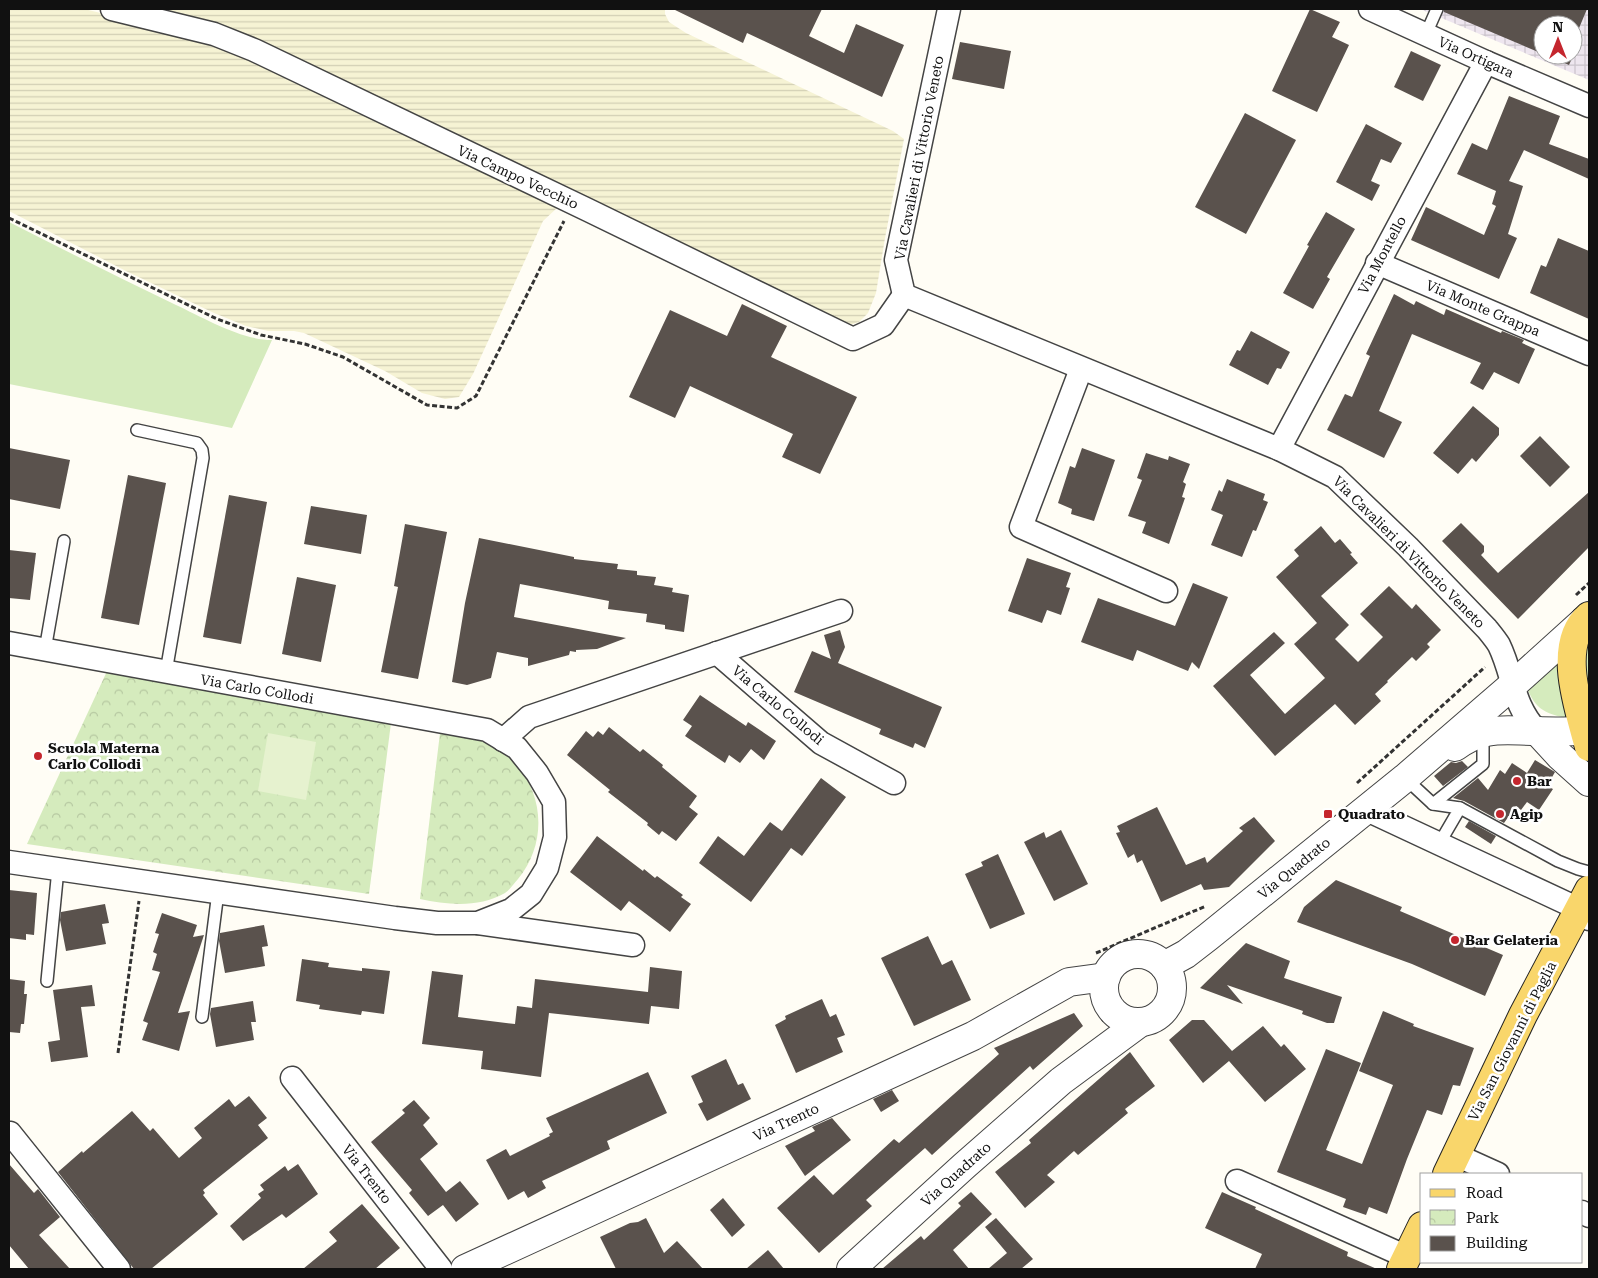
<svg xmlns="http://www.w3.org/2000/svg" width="1598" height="1278" font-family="'Roboto Serif',serif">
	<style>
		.industrial { fill: url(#industrial-grid); fill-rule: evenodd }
		.farmland { fill: url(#farmland-rules) }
		.grass { fill: #d5ebbd }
		.park { fill: url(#park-crowns) }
		.pitch { fill: #e6f2cf }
		.building { fill: #5a524d }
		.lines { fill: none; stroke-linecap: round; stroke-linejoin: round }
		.service-casing { stroke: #444; stroke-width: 14 }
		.minor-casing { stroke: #444; stroke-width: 25 }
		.tertiary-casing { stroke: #444; stroke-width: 30 }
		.primary-casing { stroke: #222; stroke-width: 30 }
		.path { stroke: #333; stroke-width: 3; stroke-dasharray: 5 2.5; stroke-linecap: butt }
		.service { stroke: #fff; stroke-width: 11 }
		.minor { stroke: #fff; stroke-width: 22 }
		.tertiary { stroke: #fff; stroke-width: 28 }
		.primary { stroke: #f9d66b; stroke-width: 28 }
		.poi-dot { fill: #c4262e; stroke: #fff; stroke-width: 2 }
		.labels { text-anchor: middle; stroke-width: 5; stroke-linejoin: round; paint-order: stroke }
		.street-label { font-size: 14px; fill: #111; stroke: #fff }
		.poi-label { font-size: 14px; font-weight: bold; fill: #111; stroke: #fff; text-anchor: start }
	</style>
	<defs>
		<pattern id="industrial-grid" width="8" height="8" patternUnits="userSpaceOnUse" patternTransform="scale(1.25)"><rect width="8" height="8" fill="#eee6ef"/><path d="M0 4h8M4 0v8" fill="none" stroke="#cbc4cc"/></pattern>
		<pattern id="farmland-rules" width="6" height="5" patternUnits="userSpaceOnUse" patternTransform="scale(1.25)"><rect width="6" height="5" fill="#f6f3d4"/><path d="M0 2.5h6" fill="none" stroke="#d2cfb5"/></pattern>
		<pattern id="park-crowns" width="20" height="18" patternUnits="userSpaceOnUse" patternTransform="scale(1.25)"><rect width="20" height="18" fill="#d5ebbd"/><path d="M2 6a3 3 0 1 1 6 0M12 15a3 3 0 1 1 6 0" fill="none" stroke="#b6c8a1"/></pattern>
	</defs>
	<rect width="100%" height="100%" fill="#fffdf5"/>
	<path class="industrial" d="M1420 9H1589V80ZM1543 25H1573V55H1543Z"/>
	<g class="farmland">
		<path d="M9 9H84L209 39 557 208 543 221 473 374 459 397 445 399 422 393 385 371 304 333 294 331H268L246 326 214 313 126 271 9 211Z"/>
		<path d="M138 9H665V14L669 22 686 33 893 131 904 139 885 238 876 293 868 313 859 322 844 327Z"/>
	</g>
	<g class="grass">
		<path d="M9 222C64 250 120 278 176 305 204 318 241 340 272 340L232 428 9 384Z"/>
		<path d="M1589 640V694L1583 679 1585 646Z"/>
		<path d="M1564 643 1571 719C1542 713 1534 709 1524 680Z"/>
	</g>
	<g class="park">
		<path d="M108 669 391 723 369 894 27 844Z"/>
		<path d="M440 733C462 738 488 739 506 752 510 755 513 760 516 764 545 797 546 845 518 879 514 883 510 890 505 893 479 908 448 905 420 899Z"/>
	</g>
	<path class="pitch" d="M268 733 316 742 306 800 258 791Z"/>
	<g class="building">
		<path d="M673 9H822L809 36 844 53 856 24 904 45 882 97 747 33 743 43Z"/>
		<path d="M1310 9 1340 22 1332 37 1349 45 1317 112 1272 91Z"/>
		<path d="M1444 9H1587L1577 33 1582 36 1569 65 1546 55H1573V25H1543V54L1444 12Z"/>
		<path d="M960 42 1011 51 1004 89 952 79Z"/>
		<path d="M1411 51 1441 65 1423 101 1394 87Z"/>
		<path d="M1509 96 1560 116 1549 144 1589 159V179L1524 150 1509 181 1523 186 1508 234 1517 238 1499 279 1411 240 1426 207 1484 235 1496 206 1492 204 1496 191 1457 174 1472 143 1487 150Z"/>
		<path d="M1245 113 1296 140 1246 234 1195 207Z"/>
		<path d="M1366 124 1402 143 1391 163 1381 159 1371 181 1380 185 1372 201 1336 182Z"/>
		<path d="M1326 212 1355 229 1327 277 1330 279 1313 309 1283 293 1309 246 1307 245Z"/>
		<path d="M1558 238 1589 251V319L1530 293 1541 265 1546 267Z"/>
		<path d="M1394 294 1414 305 1416 301 1444 315 1446 309 1501 333 1502 331 1524 340 1522 343 1535 349 1519 384 1494 372 1483 390 1470 383 1481 363 1412 334 1379 411 1402 422 1384 458 1327 430 1345 394 1352 397 1370 356 1366 354Z"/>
		<path d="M742 304 787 326 771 357 857 397 820 474 782 457 793 434 690 386 675 418 629 397 670 310 727 336Z"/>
		<path d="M1251 331 1290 352 1281 369 1277 368 1268 385 1229 365 1237 350 1240 351Z"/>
		<path d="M1473 406 1499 428V435L1476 462 1472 458 1458 474 1433 453Z"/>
		<path d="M1540 436 1570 467 1550 487 1520 456Z"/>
		<path d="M9 448 70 460 60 509 9 499Z"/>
		<path d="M1082 448 1115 460 1094 521 1071 514 1072 509 1058 503 1070 466 1075 468Z"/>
		<path d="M1146 453 1168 460 1169 456 1190 464 1183 482 1186 484 1182 497 1185 498 1169 544 1142 533 1146 522 1128 516 1142 480 1137 478Z"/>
		<path d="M128 475 166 483 139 625 101 618Z"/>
		<path d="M1227 479 1265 494 1263 500 1268 502 1256 531 1253 530 1242 557 1211 545 1223 515 1211 510 1219 490 1222 492Z"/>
		<path d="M1589 492V547L1518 619 1442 541 1461 523 1484 546V552L1481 555 1498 573Z"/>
		<path d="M229 495 267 502 241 644 203 637Z"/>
		<path d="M311 506 367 515 361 554 304 544Z"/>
		<path d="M405 524 447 532 418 679 381 672 398 587 394 586Z"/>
		<path d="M1321 526 1335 543 1340 539 1352 553 1350 554 1358 563 1321 596 1349 625 1335 639 1358 662 1383 637 1360 614 1389 586 1412 609 1416 604 1441 630 1427 644 1430 647 1416 661 1412 657 1387 681 1388 682 1375 694 1381 701 1355 725 1335 704 1275 756 1213 686 1274 632 1285 643 1250 675 1285 714 1325 678 1294 644 1317 623 1276 577 1299 556 1294 550Z"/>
		<path d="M479 538 574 557V559L618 564 617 569 637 571V575L656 577 654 585 673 588 672 592 689 595 684 632 665 629V625L646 622 647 614 608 609 609 601 520 584 514 617 626 638 597 649 576 650V652L570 651 569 655 528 666V658L497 652 491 678 467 685 452 682 465 603Z"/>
		<path d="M9 550 36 553 30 600 9 598Z"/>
		<path d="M1027 558 1071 573 1066 587 1070 588 1061 615 1047 610 1042 623 1008 611Z"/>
		<path d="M297 577 336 585 321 662 282 654Z"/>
		<path d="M1193 583 1228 597 1199 669 1192 662 1188 671 1137 650 1133 661 1081 642 1098 598 1175 626Z"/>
		<path d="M840 630 845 647 838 663 942 707 925 748 915 743 913 748 879 734 881 729 794 692 812 651 831 659 824 635Z"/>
		<path d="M700 695 746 726 748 722 776 741 764 760 751 749 740 763 729 755 725 763 685 736 692 726 683 720Z"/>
		<path d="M609 727 640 752 643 749 663 765 662 767 697 796 689 807 698 814 676 841 662 831 659 835 647 825 648 823 608 792 610 790 567 755 586 731 593 737 598 731 603 735Z"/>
		<path d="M1535 760 1555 772 1547 786 1553 789 1539 810 1527 802 1521 810 1516 806 1504 823 1464 801 1453 798 1478 778 1488 790 1500 770 1505 774 1512 763 1527 773Z"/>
		<path d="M1462 761 1468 767 1443 786 1434 776 1451 762 1456 763Z"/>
		<path d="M821 778 846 797 802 856 791 848 751 902 699 863 718 836 744 856 770 822 782 831Z"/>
		<path d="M1157 807 1186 865 1205 857 1207 863 1243 831 1239 828 1254 817 1275 841 1229 887 1204 890 1201 884 1161 902 1142 860 1137 863 1134 854 1128 858 1116 833 1120 832 1117 826Z"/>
		<path d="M1469 821 1496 836 1491 844 1465 827Z"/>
		<path d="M1061 830 1088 884 1054 901 1024 842 1044 832 1046 838Z"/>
		<path d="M597 836 643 871 644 869 655 878 657 876 683 895 681 897 691 904 670 932 629 901 621 911 570 872Z"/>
		<path d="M998 854 1025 914 990 929 965 874 983 866 981 862Z"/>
		<path d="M1336 880 1402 907 1400 911 1503 955 1485 996 1412 964 1297 922 1304 907Z"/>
		<path d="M9 890 37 893 34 935 26 934V940L9 938Z"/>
		<path d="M105 904 109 923 102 924 106 944 66 951 60 920 61 912Z"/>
		<path d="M162 913 197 925 193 937 204 935 178 1013 190 1011 179 1051 142 1040 148 1023 143 1021 160 972 152 970 157 954 153 952 159 934 155 933Z"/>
		<path d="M264 925 268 946 262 947 265 966 225 973 219 941 220 933Z"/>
		<path d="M928 936 942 965 952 960 971 1000 914 1026 881 958Z"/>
		<path d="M1246 943 1290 961 1284 978 1342 997 1334 1023H1327L1302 1014 1303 1011 1227 985 1243 1004 1200 988Z"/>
		<path d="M302 959 329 963 328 967 362 971V968L390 971 384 1014 362 1011 361 1015 319 1009 320 1005 296 1001Z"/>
		<path d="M650 967 682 971 679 1009 651 1006 649 1024 549 1013 541 1077 481 1069 483 1051 422 1044 432 971 463 975 458 1017 515 1024 517 1006 532 1008 535 979 648 992Z"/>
		<path d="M9 979 25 981 24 994H27L24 1024H21L20 1033 9 1032Z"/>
		<path d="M92 985 95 1006 81 1007 88 1057 51 1062 48 1042 60 1040 53 990Z"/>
		<path d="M822 999 830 1017 836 1014 845 1035 837 1038 843 1052 796 1073 775 1025 786 1019 785 1016Z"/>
		<path d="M253 1001 256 1022H251L254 1040 216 1047 210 1014 211 1008Z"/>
		<path d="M1383 1011 1414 1024 1413 1026 1474 1048 1460 1086 1453 1085 1442 1115 1427 1110 1407 1159 1387 1214 1369 1207 1366 1215 1343 1207 1346 1199 1277 1172 1326 1049 1361 1063 1326 1150 1362 1164 1393 1085 1359 1071Z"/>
		<path d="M1074 1013 1083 1026 1033 1070 1030 1066 932 1155 925 1148 866 1200 872 1206 819 1253 777 1208 814 1175 833 1195 894 1139 899 1143 999 1054 994 1048Z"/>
		<path d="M1192 1020H1204L1232 1051 1263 1026 1281 1047 1284 1044 1306 1069 1265 1102 1229 1061 1203 1083 1169 1040Z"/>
		<path d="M1130 1052 1155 1086 1125 1109 1128 1113 1078 1155 1074 1151 1047 1175 1055 1182 1025 1208 995 1172 1031 1143 1029 1140Z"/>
		<path d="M726 1059 738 1085 743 1083 751 1099 707 1121 698 1104 703 1102 691 1076Z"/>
		<path d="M648 1072 667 1113 607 1141 610 1149 542 1181 546 1188 528 1198 524 1191 508 1200 486 1160 506 1149 510 1156 550 1136 549 1134 553 1132 546 1118Z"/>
		<path d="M892 1090 899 1101 881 1112 873 1099Z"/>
		<path d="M249 1096 267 1118 258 1125 268 1138 203 1190 205 1193 203 1195 218 1214 151 1269H134L58 1172 82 1151 83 1153 132 1111 150 1131 153 1128 179 1158 202 1138 194 1128 229 1099 235 1107Z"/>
		<path d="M414 1100 430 1118 423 1125 438 1144 420 1159 446 1192 460 1181 479 1204 456 1222 443 1205 428 1216 409 1193 412 1190 371 1142 405 1113 402 1110Z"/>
		<path d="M832 1118 851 1140 805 1176 785 1146 815 1131 812 1127Z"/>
		<path d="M9 1164 34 1193 38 1189 60 1217 39 1235 70 1269H29L9 1245Z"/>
		<path d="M298 1164 318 1194 286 1218 282 1214 243 1241 230 1226 261 1198 258 1194 264 1190 260 1185 285 1166 288 1171Z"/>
		<path d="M971 1192 992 1214 953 1250 969 1269H882L921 1236 924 1240 961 1206 958 1203Z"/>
		<path d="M1222 1192 1256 1207 1255 1209 1348 1252 1347 1256 1377 1269H1255L1262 1254 1205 1228Z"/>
		<path d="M723 1198 745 1225 732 1237 710 1210Z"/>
		<path d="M362 1204 400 1248 375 1269H303L337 1241 329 1232Z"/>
		<path d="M646 1218 664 1253 677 1241 703 1269H616L600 1237 630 1223 638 1222Z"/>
		<path d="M996 1218 1033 1259 1021 1269H988L1007 1253 985 1227Z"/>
		<path d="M768 1250 784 1269H746Z"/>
	</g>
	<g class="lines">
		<g class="service-casing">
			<g id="service">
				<path d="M1426 34 1437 9"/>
				<path d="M137 430 197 443 202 450 203 458 166 672"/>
				<path d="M45 650 64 541"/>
				<path d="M1405 778 1433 804 1460 808 1439 844"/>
				<path d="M1433 804 1483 764V734"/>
				<path d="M1460 808 1558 861 1578 869 1589 872"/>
				<path d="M47 981 58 869"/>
				<path d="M202 1017 218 892"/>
			</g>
		</g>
		<g class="minor-casing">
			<g id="minor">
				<path d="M112 9 214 34 254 50 588 210 853 339 883 325 904 295"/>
				<path d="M949 9 896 260 904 295 1279 449 1335 477 1408 547 1487 629C1491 634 1496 640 1499 645 1514 676 1512 704 1537 731"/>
				<path d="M1370 9 1486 62 1589 106"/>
				<path d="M1377 263 1589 354"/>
				<path d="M1081 369 1021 527 1166 591"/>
				<path d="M1279 449 1486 62"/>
				<path d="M9 643 487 730 517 748 537 773 554 802 555 837 547 868 531 894 511 910 478 923H437L395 918 9 862"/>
				<path d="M717 653 821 743 894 783"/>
				<path d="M503 740 529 717 841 611"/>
				<path d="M1367 810 1579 909 1589 919"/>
				<path d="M478 923 633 945"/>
				<path d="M292 1078 441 1269"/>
				<path d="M10 1133 119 1269"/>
				<path d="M1456 1155 1498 1174"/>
				<path d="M1237 1181 1407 1257"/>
				<path d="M1582 1212 1589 1216"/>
			</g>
		</g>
		<g class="tertiary-casing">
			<g id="tertiary">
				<path d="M1537 731 1560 756 1589 782"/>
				<path d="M1455 747C1485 725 1503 731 1538 731 1555 732 1572 731 1589 731"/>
				<circle cx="1138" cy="988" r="34"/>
				<path d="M1164 966 1186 954 1208 937 1405 778 1523 676 1584 621"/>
				<path d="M465 1269 973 1036 1069 982 1106 977"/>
				<path d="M851 1269 964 1166 1061 1081 1141 1022"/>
			</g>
		</g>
		<g class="primary-casing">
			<g id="primary">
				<path d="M1589 616C1555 645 1580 712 1589 747"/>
				<path d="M1447 1174 1523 1015 1589 890"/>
				<path d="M1401 1269 1422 1226"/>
			</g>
		</g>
		<g class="path">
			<path d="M9 218 217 319 261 335 305 344 343 357 427 405 457 408 476 396 564 221"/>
			<path d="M1576 595 1589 583"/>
			<path d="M1357 783 1485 667"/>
			<path d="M1096 953 1206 906"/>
			<path d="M1095 1003 1104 1022"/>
			<path d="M118 1053 139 901"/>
		</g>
		<use href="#service" class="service"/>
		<use href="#minor" class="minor"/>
		<use href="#tertiary" class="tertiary"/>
		<use href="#primary" class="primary"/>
	</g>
	<g class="poi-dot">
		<circle cx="38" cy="756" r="5"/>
		<circle cx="1517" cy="781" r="5"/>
		<rect x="1323" y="809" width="10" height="10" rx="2.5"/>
		<circle cx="1500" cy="814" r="5"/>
		<circle cx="1455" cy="940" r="5"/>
	</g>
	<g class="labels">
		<g class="street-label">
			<text transform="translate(1476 57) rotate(24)" y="5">Via Ortigara</text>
			<text transform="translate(919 158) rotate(-79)" y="5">Via Cavalieri di Vittorio Veneto</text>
			<text transform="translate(518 177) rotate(25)" y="5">Via Campo Vecchio</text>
			<text transform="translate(1382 255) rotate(-62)" y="5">Via Montello</text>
			<text transform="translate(1483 308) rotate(23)" y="5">Via Monte Grappa</text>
			<text transform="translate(1409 552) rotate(45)" y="5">Via Cavalieri di Vittorio Veneto</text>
			<text transform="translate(257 689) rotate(10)" y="5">Via Carlo Collodi</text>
			<text transform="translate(778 705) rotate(40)" y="5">Via Carlo Collodi</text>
			<text transform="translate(1294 868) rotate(-39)" y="5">Via Quadrato</text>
			<text transform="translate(1512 1041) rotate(-63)" y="5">Via San Giovanni di Paglia</text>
			<text transform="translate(786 1122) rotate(-25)" y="5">Via Trento</text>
			<text transform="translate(367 1174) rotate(52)" y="5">Via Trento</text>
			<text transform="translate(956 1174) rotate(-42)" y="5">Via Quadrato</text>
		</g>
		<g class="poi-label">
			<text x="48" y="753">Scuola Materna<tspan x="48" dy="16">Carlo Collodi</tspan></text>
			<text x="1527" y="786">Bar</text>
			<text x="1338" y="819">Quadrato</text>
			<text x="1510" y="819">Agip</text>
			<text x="1465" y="945">Bar Gelateria</text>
		</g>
	</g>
	<rect width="1598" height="1278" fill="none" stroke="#111111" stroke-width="20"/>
	<rect x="1420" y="1173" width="162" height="90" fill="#ffffff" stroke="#a0a0a0"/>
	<rect x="1430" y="1189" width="25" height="8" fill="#f9d66b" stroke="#a0a0a0"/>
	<text x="1466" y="1198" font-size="15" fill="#111111">Road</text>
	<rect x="1430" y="1210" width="25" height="15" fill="url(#park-crowns)" stroke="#a0a0a0"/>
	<text x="1466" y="1223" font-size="15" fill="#111111">Park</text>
	<rect x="1430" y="1236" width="25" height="15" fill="#5a524d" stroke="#a0a0a0"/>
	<text x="1466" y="1248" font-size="15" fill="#111111">Building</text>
	<g transform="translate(1558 40)"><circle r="24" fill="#ffffff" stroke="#a0a0a0"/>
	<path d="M0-4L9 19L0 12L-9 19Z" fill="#c4262e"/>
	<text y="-8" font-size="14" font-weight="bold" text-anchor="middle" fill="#111111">N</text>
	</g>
</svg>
